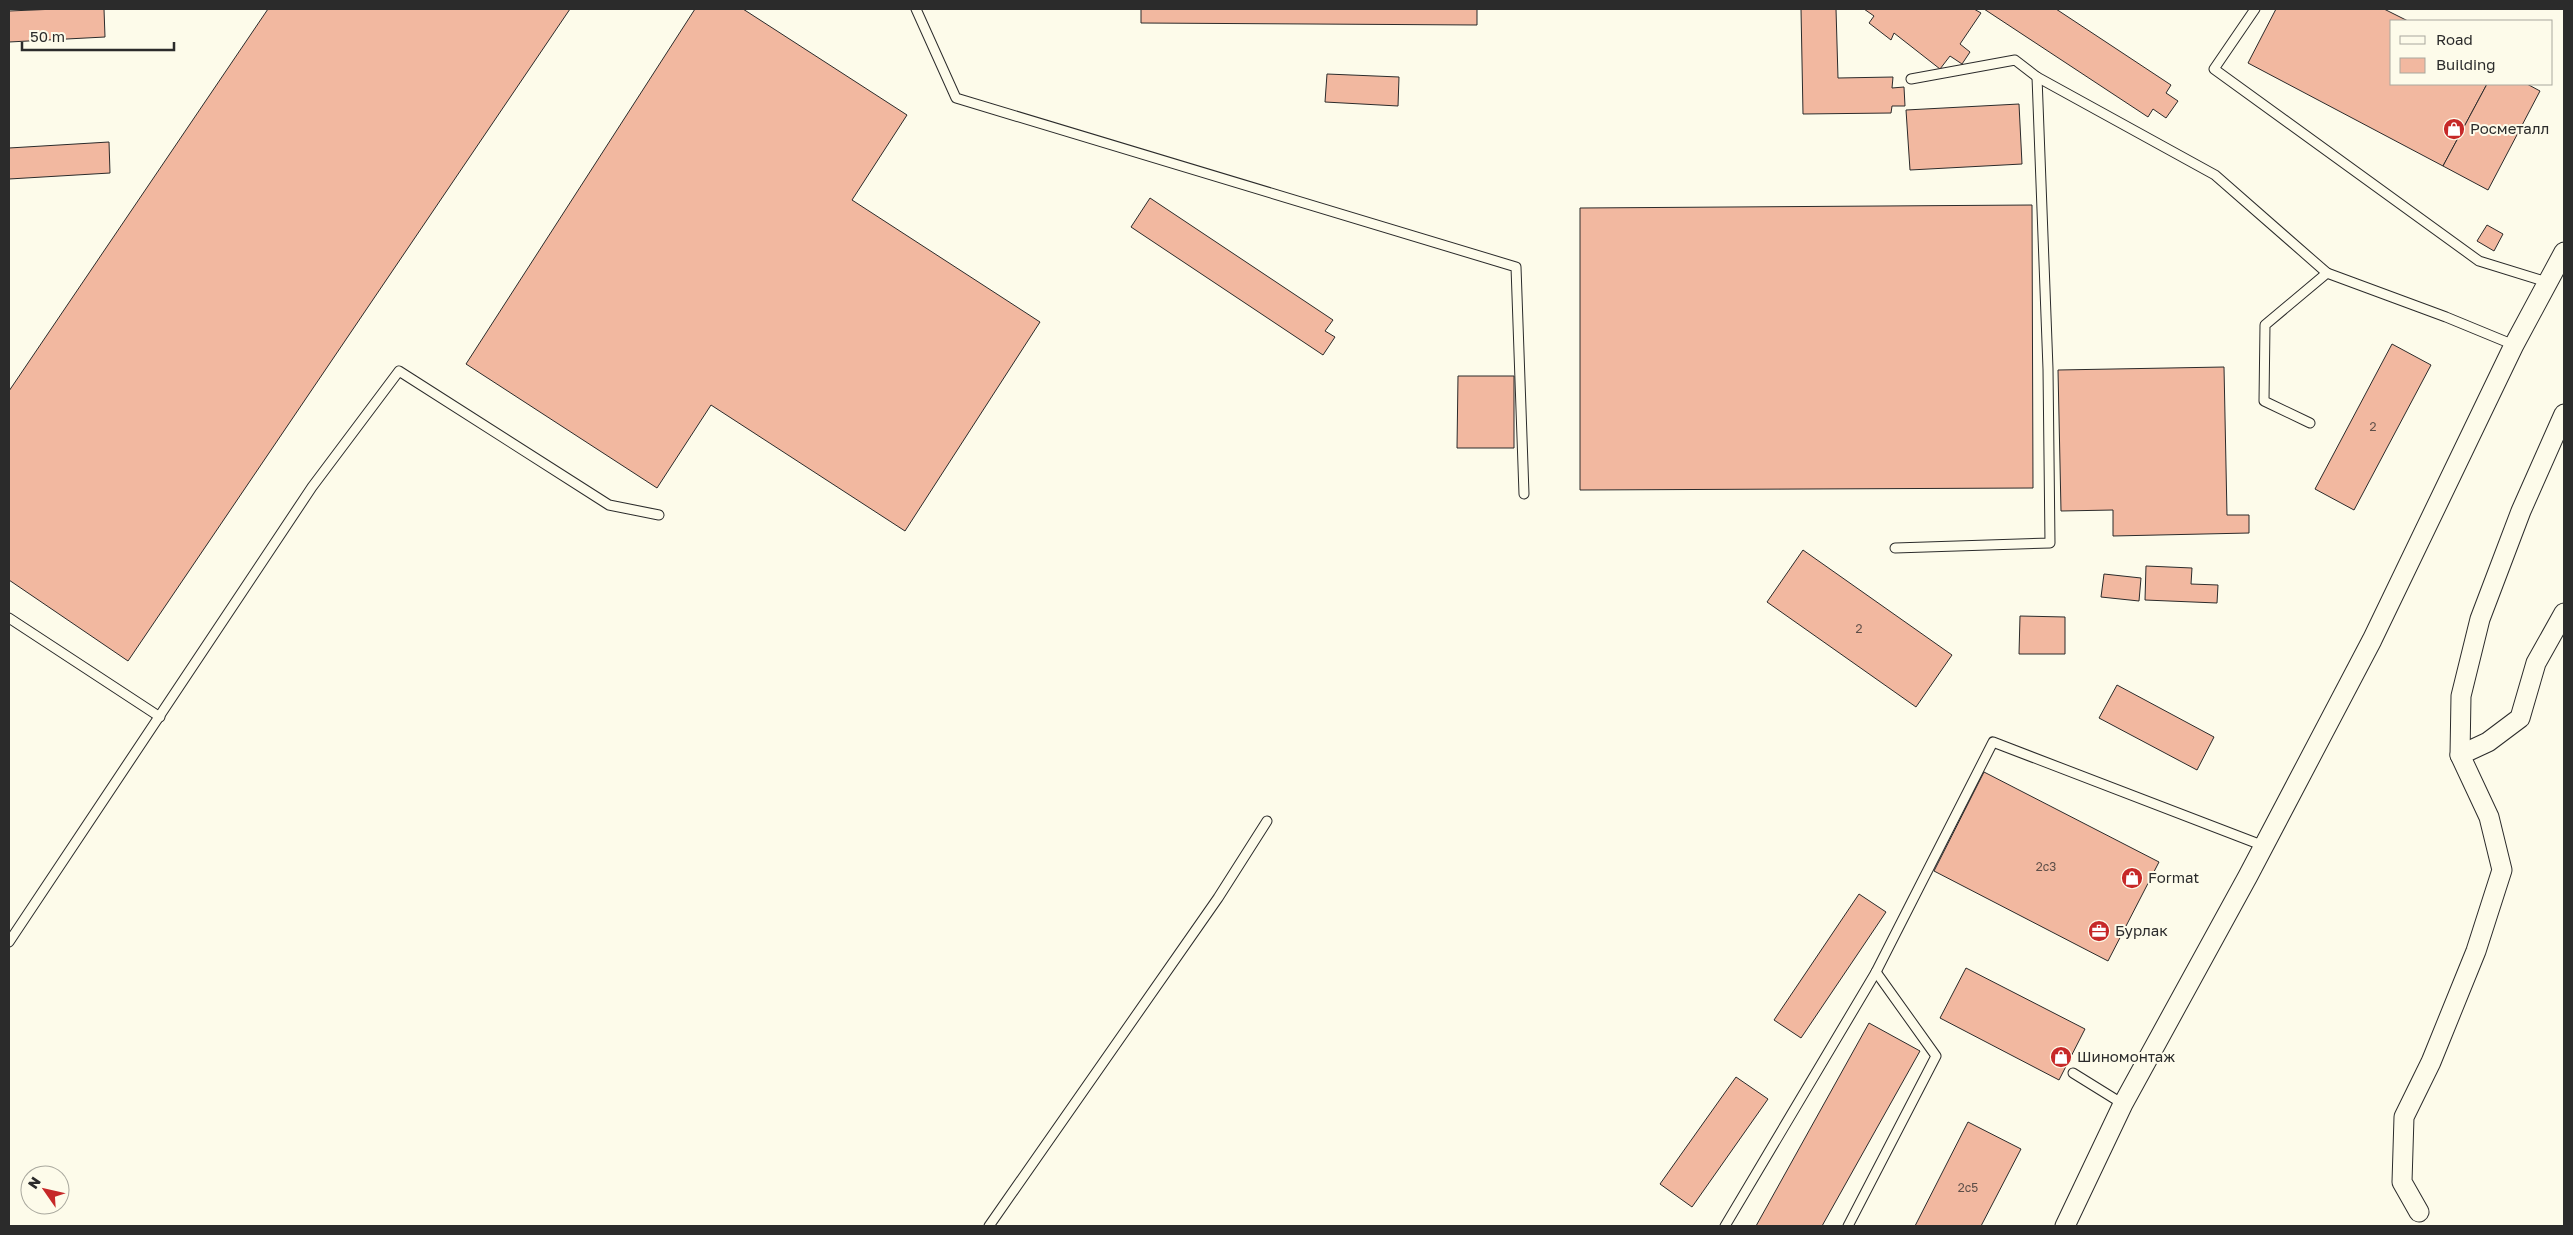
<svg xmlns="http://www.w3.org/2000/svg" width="2573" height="1235" font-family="'Golos Text',sans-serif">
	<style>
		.building { fill: #f2b8a0; stroke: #2b2b2b }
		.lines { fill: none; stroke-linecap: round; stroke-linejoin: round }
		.service-casing { stroke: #2b2b2b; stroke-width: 11 }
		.minor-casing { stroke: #2b2b2b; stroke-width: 21 }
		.service { stroke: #fdfbea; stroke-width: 9 }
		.minor { stroke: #fdfbea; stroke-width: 19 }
		.labels { text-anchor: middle; stroke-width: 4; stroke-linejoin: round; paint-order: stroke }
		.number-label { font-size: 12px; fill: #5d4e48 }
		.poi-label { font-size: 15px; fill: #2b2b2b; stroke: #fdfbea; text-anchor: start }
	</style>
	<rect width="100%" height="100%" fill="#fdfbea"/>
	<g class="building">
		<path d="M57 9H104L105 37 9 42V11Z"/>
		<path d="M268 9H570L128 661 9 580V391Z"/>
		<path d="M695 9H743L907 115 852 200 1040 322 905 531 711 405 657 488 466 364Z"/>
		<path d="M1141 9H1477V25L1141 23Z"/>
		<path d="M1801 9H1836L1838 78 1893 77 1892 88 1904 87 1905 106H1892L1891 113 1803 114Z"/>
		<path d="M1864 9H1974L1981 13 1960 44 1970 52 1962 64 1950 56 1940 69 1894 33 1891 40 1869 23 1874 16Z"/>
		<path d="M1984 9H2056L2171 85 2166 93 2178 101 2166 118 2153 109 2148 117Z"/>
		<path d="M2276 9H2384L2408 21H2392V84H2487L2443 166 2248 63Z"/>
		<path d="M1327 74 1399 77 1398 106 1325 102Z"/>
		<path d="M2487 84H2527L2540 91 2488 190 2443 166Z"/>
		<path d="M2019 104 2022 164 1910 170 1906 110Z"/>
		<path d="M109 142 110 173 9 179V148Z"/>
		<path d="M1150 198 1333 320 1325 331 1335 337 1323 355 1131 227Z"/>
		<path d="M2032 205 2033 488 1580 490V208Z"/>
		<path d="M2487 225 2503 234 2494 251 2477 241Z"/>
		<path d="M2392 344 2431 365 2354 510 2315 489Z"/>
		<path d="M2224 367 2227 515H2249V533L2113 536V510L2061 511 2058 370Z"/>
		<path d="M1458 376H1514V448H1457Z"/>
		<path d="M1803 550 1952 655 1916 707 1767 602Z"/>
		<path d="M2146 566 2192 568 2191 584 2218 585 2217 603 2145 600Z"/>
		<path d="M2104 574 2141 578 2139 601 2101 597Z"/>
		<path d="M2020 616 2065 617V654H2019Z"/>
		<path d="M2117 685 2214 737 2197 770 2099 718Z"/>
		<path d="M1984 772 2159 862 2108 961 1934 871Z"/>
		<path d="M1859 894 1886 912 1801 1038 1774 1020Z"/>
		<path d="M1966 968 2085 1029 2059 1080 1940 1018Z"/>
		<path d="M1869 1023 1920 1051 1822 1226H1756Z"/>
		<path d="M1736 1077 1768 1099 1692 1207 1660 1184Z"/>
		<path d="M1968 1122 2021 1149 1981 1226H1915Z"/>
	</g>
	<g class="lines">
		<g class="service-casing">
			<g id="service">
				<path d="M916 9 956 98 1516 267 1524 494"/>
				<path d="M2255 9 2214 69 2479 261 2547 282"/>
				<path d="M1911 79 2015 60 2037 77 2215 175 2327 273"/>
				<path d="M2310 423 2264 401 2265 325 2327 273 2446 317 2514 345"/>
				<path d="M1895 548 2050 543 2048 369 2037 77"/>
				<path d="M9 618 160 717"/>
				<path d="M9 942 312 487 399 371 609 505 659 515"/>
				<path d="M2073 1073 2123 1104"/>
				<path d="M989 1226 1218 898 1267 821"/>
				<path d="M1725 1226 1876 972 1993 742 2264 846"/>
				<path d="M1848 1226 1936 1056 1876 972"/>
			</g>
		</g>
		<g class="minor-casing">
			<g id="minor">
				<path d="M2460 755 2488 742 2520 718 2536 663 2564 613"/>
				<path d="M2419 1212 2402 1182 2404 1117 2431 1062 2476 951 2502 870 2489 817 2460 755 2461 696 2480 619 2521 511 2564 414"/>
				<path d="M2065 1226 2123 1104 2248 876 2372 640 2514 345 2564 252"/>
			</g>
		</g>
		<use href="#service" class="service"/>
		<use href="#minor" class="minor"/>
	</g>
	<defs>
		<g id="shop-disc" transform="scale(1.125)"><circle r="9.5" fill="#c62828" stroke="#fdfbea"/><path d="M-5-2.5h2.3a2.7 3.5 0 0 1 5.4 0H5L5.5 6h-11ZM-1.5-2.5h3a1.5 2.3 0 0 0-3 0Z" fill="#fff"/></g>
		<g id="office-disc" transform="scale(1.125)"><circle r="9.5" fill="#c62828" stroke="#fdfbea"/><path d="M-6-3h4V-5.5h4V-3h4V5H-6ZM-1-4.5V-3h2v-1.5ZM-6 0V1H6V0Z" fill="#fff"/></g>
	</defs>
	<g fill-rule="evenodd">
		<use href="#shop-disc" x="2454" y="129"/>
		<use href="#shop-disc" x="2132" y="878"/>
		<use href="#office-disc" x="2099" y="931"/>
		<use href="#shop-disc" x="2061" y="1057"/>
	</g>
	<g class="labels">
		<g class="number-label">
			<text x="2373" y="431">2</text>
			<text x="1859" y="633">2</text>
			<text x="2046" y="871">2с3</text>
			<text x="1968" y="1192">2с5</text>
		</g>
		<g class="poi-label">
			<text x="2470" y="134">Росметалл</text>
			<text x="2148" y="883">Format</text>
			<text x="2115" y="936">Бурлак</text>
			<text x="2077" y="1062">Шиномонтаж</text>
		</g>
	</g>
	<rect width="2573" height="1235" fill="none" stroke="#2b2b2b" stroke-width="20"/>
	<rect x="2390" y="20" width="162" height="65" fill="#fdfbea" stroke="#a9a89e"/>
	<rect x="2400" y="36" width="25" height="8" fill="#fdfbea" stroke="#a9a89e"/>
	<text x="2436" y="45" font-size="15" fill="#2b2b2b">Road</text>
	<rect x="2400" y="58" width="25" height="15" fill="#f2b8a0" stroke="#a9a89e"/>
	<text x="2436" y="70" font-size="15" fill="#2b2b2b">Building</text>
	<g transform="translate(45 1190) rotate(304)"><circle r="24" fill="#fdfbea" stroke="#a9a89e"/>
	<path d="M0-4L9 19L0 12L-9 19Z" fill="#c62828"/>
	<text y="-8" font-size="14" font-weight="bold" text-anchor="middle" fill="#2b2b2b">N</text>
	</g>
	<path d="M22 42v8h152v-8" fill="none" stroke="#2b2b2b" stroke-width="2.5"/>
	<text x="30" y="42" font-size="15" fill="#2b2b2b" stroke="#fdfbea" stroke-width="4" paint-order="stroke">50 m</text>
</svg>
